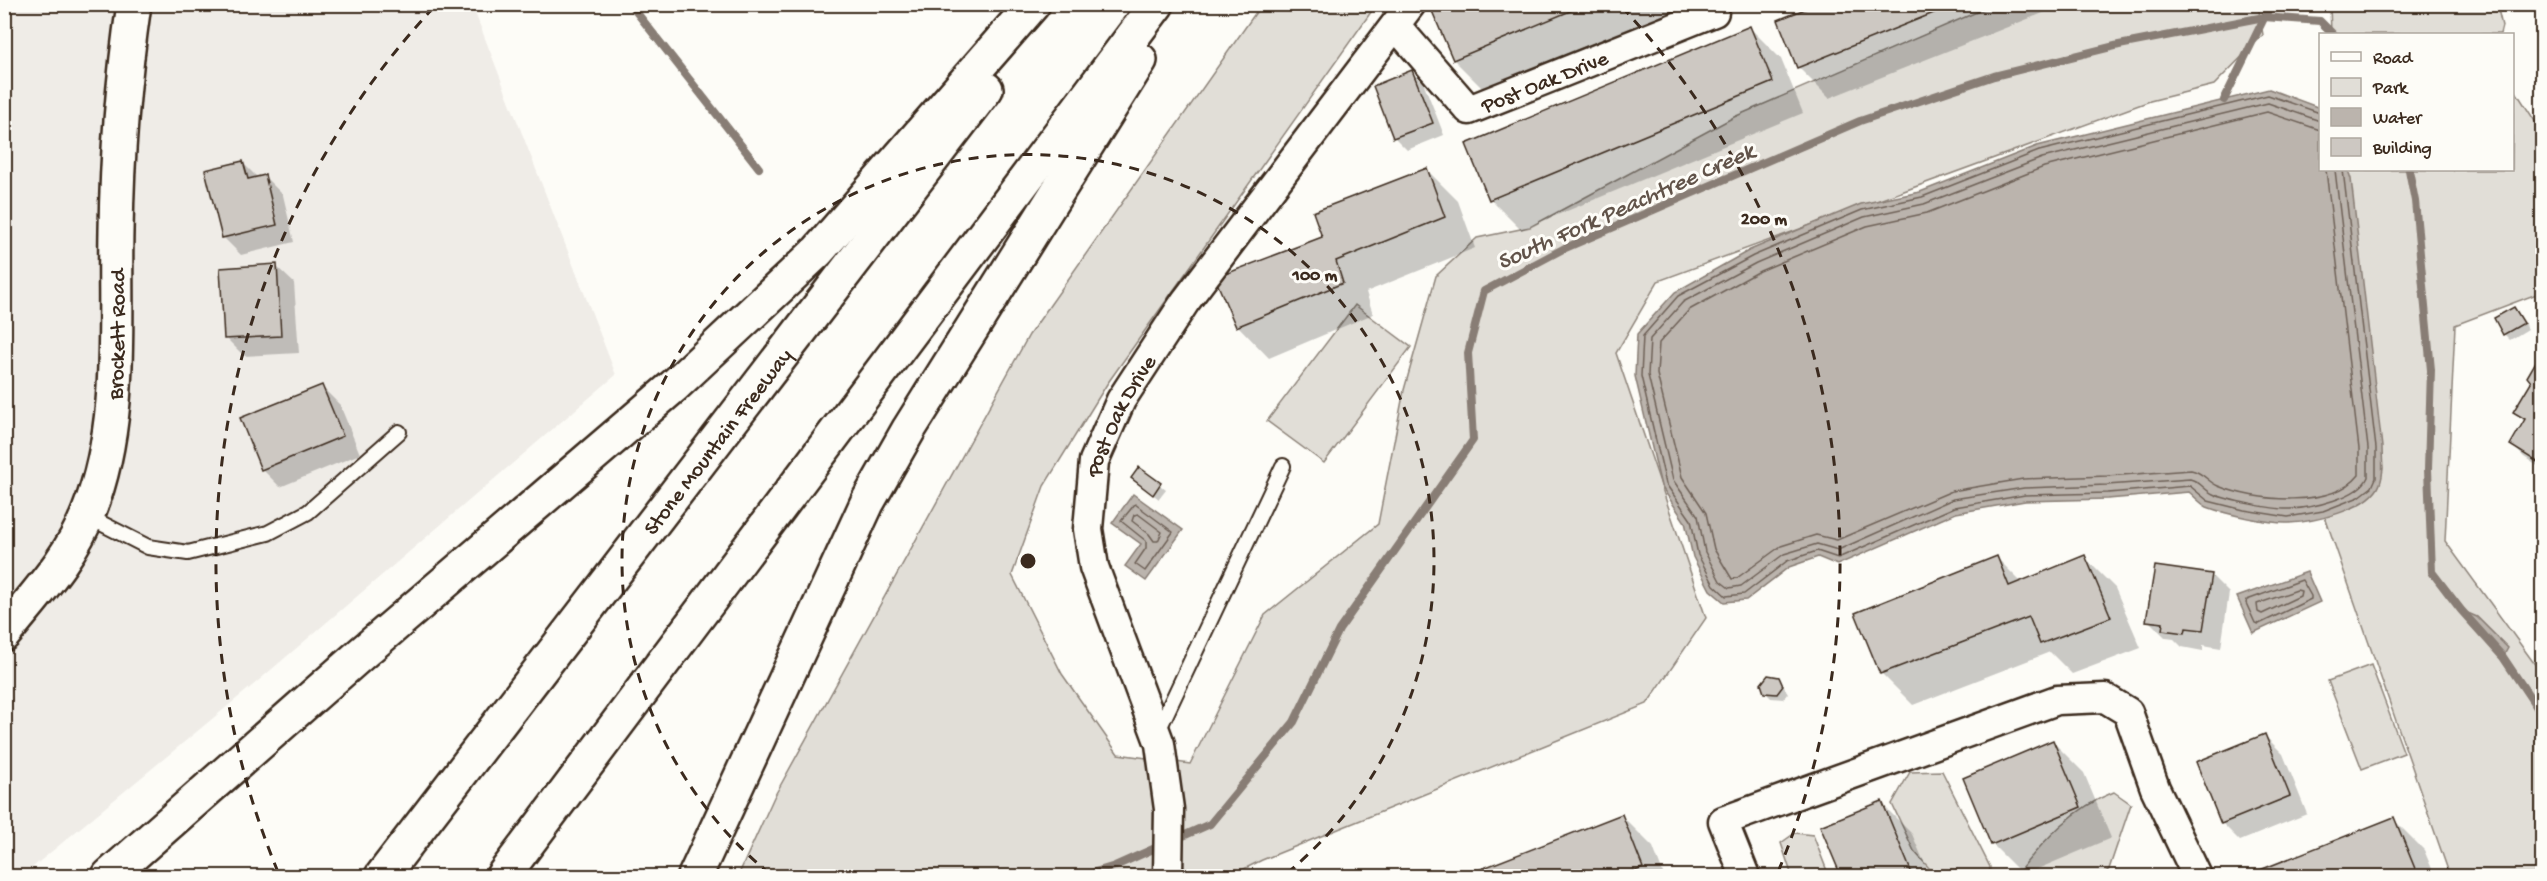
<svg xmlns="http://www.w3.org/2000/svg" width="2547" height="881" font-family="'Gochi Hand',sans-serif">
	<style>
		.built { fill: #efece7 }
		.green { fill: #e1ded7; stroke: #8e847a; stroke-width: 1.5 }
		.water { fill: #bbb4ad; stroke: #887d74; stroke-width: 1.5 }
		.shadow { fill: #0003 }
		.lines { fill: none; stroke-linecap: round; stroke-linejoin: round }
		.shore { stroke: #6e6157; stroke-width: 1.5 }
		.stream { stroke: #887d74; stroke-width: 8 }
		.building { fill: #cdc8c2; stroke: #3b2a1e; stroke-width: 1.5 }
		.lane-casing { stroke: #3b2a1e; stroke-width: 18 }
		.street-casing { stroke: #3b2a1e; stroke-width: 33 }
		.secondary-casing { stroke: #3b2a1e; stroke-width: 38 }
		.highway-casing { stroke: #3b2a1e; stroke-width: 38 }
		.lane { stroke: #fdfcf7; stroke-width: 14 }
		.street { stroke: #fdfcf7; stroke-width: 28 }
		.secondary { stroke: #fdfcf7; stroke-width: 33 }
		.highway { stroke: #fdfcf7; stroke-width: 33 }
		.ring { fill: none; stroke: #3b2a1e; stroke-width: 3; stroke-dasharray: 10 8 }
		.labels { text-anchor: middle; stroke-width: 6; stroke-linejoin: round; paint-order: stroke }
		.street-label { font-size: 22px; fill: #3b2a1e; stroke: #fdfcf7 }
		.water-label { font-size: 24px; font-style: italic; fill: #615349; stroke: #fdfcf7 }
		.centre { fill: #3b2a1e; stroke: #fdfcf7; stroke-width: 3 }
		.ring-label { font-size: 18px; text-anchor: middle; font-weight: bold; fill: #3b2a1e; stroke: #fdfcf7; stroke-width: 6; stroke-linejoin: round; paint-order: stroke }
	</style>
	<rect width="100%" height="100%" fill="#fdfcf7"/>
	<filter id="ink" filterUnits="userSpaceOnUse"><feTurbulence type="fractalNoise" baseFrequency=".0167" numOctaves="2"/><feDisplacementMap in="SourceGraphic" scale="12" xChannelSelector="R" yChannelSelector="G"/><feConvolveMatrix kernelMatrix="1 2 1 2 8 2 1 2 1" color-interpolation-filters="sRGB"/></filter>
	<g filter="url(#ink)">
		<path class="built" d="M5 5H472L616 375 258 681 22 876H5Z"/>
		<g class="green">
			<path d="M1261 5H1376L1107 384 1044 486 1012 575 1062 674 1118 754 1190 764 1265 615 1378 524 1404 390 1436 276 1477 238 1530 227 1734 117 1993 5H2258L2263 35 2214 85 2150 101 1658 281 1616 353 1706 618 1647 704 1262 860 1230 876H738L774 797 1029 335Z"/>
			<path d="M2330 5H2497L2502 26 2500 34H2331Z"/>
			<path d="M2513 87 2542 132V292L2455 325 2445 541 2542 674V876H2450L2325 517C2351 508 2380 500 2383 468L2348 170H2512Z"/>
			<path d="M1355 305 1411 347 1324 463 1267 421Z"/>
			<path d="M2371 665 2404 753 2362 769 2328 681Z"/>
			<path d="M1942 771 1990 867 1989 876H1936L1914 851 1892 804 1910 772Z"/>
			<path d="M2114 792 2131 804 2109 869 2102 876H2020L2018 873C2045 839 2073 808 2114 792Z"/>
			<path d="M1795 833 1813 835 1829 876H1792L1781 843Z"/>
		</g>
		<g class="water">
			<path d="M2269 89 2320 108V170H2348L2351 179 2382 447C2382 460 2385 476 2378 488 2365 510 2314 522 2289 523 2271 524 2225 514 2207 507 2201 504 2195 497 2189 492L2108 499 2025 501 1956 513 1837 565 1818 557 1789 567 1746 600 1724 602 1710 590 1693 557 1685 522 1661 486 1635 376 1637 334 1675 292 1750 250 1861 204 1920 192 2037 146Z"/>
			<path d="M1133 494 1183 530 1146 581 1125 566 1141 544 1112 523Z"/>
			<path d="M2307 572 2320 602 2253 633 2237 597Z"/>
			<path d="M2461 610 2477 617 2508 648 2503 657Z"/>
		</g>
		<g class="shadow">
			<path d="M1431 4H1692L1485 91 1454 60Z"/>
			<path d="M1772 4H1801L1780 13Z"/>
			<path d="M1821 4H2045L2048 11 1829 98 1798 67Z"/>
			<path d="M1750 28 1781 59 1803 113 1521 230 1490 199Z"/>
			<path d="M1412 72 1424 84 1444 135 1407 150 1395 138 1374 87Z"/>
			<path d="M243 163 258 178 265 177 283 195 294 242 241 255 223 237Z"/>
			<path d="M1427 170 1458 201 1475 248 1366 292 1373 314 1269 358 1238 326 1217 279 1324 238Z"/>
			<path d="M276 266 294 283 299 353 244 356 226 338Z"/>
			<path d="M2514 309 2528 329 2510 340 2504 334Z"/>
			<path d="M2539 360 2542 363V469L2524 457 2512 445 2525 422 2515 411 2533 382Z"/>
			<path d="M322 387 340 405 360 454 280 487 262 469Z"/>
			<path d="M1140 469 1166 490 1159 499 1138 483Z"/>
			<path d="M1996 557 2021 582 2084 557 2115 588 2141 648 2072 674 2050 652 1913 705 1882 674 1857 613Z"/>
			<path d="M2211 575 2229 593 2221 648 2203 645V651L2182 647 2174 639 2166 638 2148 620Z"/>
			<path d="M1778 678 1788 693 1783 699 1771 698 1765 692Z"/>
			<path d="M2265 736 2283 754 2307 814 2240 841 2222 823Z"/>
			<path d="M2053 742 2084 773 2111 838 2023 875 1992 844Z"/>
			<path d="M1881 803 1912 834 1930 876H1842L1822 827Z"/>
			<path d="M1622 816 1653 847 1664 876H1467Z"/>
			<path d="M2393 819 2424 850 2435 876H2259L2257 873Z"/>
		</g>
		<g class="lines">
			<g class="shore">
				<path d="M2320 113 2268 95 2039 151 1922 197 1862 210 1753 256 1678 296 1643 336 1641 376 1666 484 1691 520 1698 555 1714 585 1726 596 1744 594 1787 561 1817 551 1838 558 1955 507 2025 495 2108 493 2190 486 2208 501 2244 510 2288 517 2323 511 2359 497 2372 487 2376 478V448L2343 170"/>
				<path d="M2320 121 2268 103 2042 158 1924 204 1864 217 1756 263 1683 302 1650 339 1648 375 1673 480 1698 516 1705 552 1720 581 1729 588 1741 586 1784 554 1817 544 1838 550 1953 499 2024 488 2107 485 2190 479C2200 481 2204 490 2213 494 2226 500 2275 510 2290 509 2311 508 2359 498 2368 477V448L2335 170"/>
				<path d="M2320 130 2267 112 2044 167 1927 213 1867 226 1760 271 1689 310 1659 343 1657 374 1682 477 1706 513 1714 549 1732 579 1737 578 1781 546 1816 535 1837 540 1952 491 2023 479 2107 476 2191 470C2203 472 2208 482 2218 486 2254 501 2332 509 2359 475V449L2326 170"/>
				<path d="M1135 504 1173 532 1145 571 1135 564 1146 548V541L1121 521Z"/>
				<path d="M1138 514 1162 532 1158 541H1154L1149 534 1132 521 1134 515Z"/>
				<path d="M2302 580 2311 596V599L2259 624 2255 623 2246 603 2247 600Z"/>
				<path d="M2297 590 2301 591 2300 596 2262 614 2258 612 2257 604Z"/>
			</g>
			<g class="stream">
				<path d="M630 4 759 168"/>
				<path d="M2224 100 2271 4"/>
				<path d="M2409 170 2415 201 2431 370 2428 469 2432 572 2461 610 2503 657 2542 715"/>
				<path d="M1174 840 1210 824 1294 722 1339 630 1473 440 1468 353 1484 291 1563 249 1860 121 1994 76 2119 45 2264 17 2320 21 2333 34"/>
				<path d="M1082 876 1115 866 1162 845"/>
			</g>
		</g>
		<g class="building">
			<path d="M1429 4H1587L1453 60Z"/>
			<path d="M1817 4H1956L1797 68 1778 20Z"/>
			<path d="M1750 26 1773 82 1489 200 1466 144Z"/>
			<path d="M1412 70 1433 123 1393 138 1373 86Z"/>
			<path d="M243 161 248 179 265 175 277 225 222 238 205 170Z"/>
			<path d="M1427 168 1445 217 1336 261 1343 283 1236 327 1215 278 1322 237 1313 212Z"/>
			<path d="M277 264 281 336 224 339 220 268Z"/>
			<path d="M2514 307 2524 323 2503 335 2494 318Z"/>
			<path d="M2538 358 2542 361V465L2510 445 2525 419 2513 412 2531 382 2527 377Z"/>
			<path d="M322 385 343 436 261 470 240 418Z"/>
			<path d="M1139 467 1161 483 1153 495 1131 478Z"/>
			<path d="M2085 555 2111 617 2040 644 2029 617 1880 674 1855 613 1997 556 2009 586Z"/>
			<path d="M2155 566 2212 574 2203 630 2186 628 2185 633 2162 630 2163 623 2146 621Z"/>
			<path d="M1768 675 1779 677 1783 686 1777 694 1764 693 1761 684Z"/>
			<path d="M2265 734 2290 796 2221 824 2196 762Z"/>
			<path d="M2053 740 2081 807 1991 845 1963 778Z"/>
			<path d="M1882 801 1913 876H1841L1820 826Z"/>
			<path d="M1622 814 1643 868 1620 876H1463Z"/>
			<path d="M2394 817 2418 876H2257L2255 872Z"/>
		</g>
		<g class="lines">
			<g class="lane-casing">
				<g id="lane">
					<path d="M87 516 148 547 188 553 268 533 308 512 399 432"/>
					<path d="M1157 733 1283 466"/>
				</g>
			</g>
			<g class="street-casing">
				<g id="street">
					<path id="s1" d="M1396 26 1469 110 1714 12 1711 4"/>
					<path id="s2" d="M1168 876 1169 809 1160 744 1094 567 1088 529 1094 461 1121 400 1185 302 1411 4"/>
					<path d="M1745 876 1723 821 2057 700 2105 698 2128 712 2155 788 2197 876"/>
				</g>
			</g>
			<g class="secondary-casing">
				<g id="secondary">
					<path id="s3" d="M4 634C35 595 71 558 89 511 124 423 114 323 116 231 117 156 123 79 134 4"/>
				</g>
			</g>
			<g class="highway-casing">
				<g id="highway">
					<path d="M109 876 361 654 674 386 818 251 1033 4"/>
					<path id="s4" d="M382 876 986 89"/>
					<path d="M503 876 1157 4"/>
					<path d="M695 876 867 503 909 429 1140 60"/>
				</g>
			</g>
			<use href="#lane" class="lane"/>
			<use href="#street" class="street"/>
			<use href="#secondary" class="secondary"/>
			<use href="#highway" class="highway"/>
		</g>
	</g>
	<g class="ring">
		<path d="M770 874A406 406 0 1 1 1286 874"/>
		<path d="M278 872A812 812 0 0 1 434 7M1622 7A812 812 0 0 1 1778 872"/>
	</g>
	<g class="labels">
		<g class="street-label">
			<text dy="8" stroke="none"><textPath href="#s1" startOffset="192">Post Oak Drive</textPath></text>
			<text dy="8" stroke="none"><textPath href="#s3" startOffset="330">Brockett Road</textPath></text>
			<text dy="8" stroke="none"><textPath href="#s2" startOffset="480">Post Oak Drive</textPath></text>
			<text dy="8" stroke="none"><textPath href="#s4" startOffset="549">Stone Mountain Freeway</textPath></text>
		</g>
		<g class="water-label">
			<text transform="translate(1625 205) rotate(-24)" y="8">South Fork Peachtree Creek</text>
		</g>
	</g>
	<circle cx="1028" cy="561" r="9" class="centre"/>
	<g class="ring-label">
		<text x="1764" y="224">200 m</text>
		<text x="1315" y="280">100 m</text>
	</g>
	<rect width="2547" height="881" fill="none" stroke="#fdfcf7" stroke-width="24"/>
	<rect x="12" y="12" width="2523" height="857" fill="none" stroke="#3b2a1e" stroke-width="2" filter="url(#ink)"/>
	<rect x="2319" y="33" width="195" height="138" fill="#fdfcf7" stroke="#afa8a0" stroke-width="1.5"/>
	<rect x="2331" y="52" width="30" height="9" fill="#fdfcf7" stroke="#afa8a0" stroke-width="1.5"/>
	<text x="2373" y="63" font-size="18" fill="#3b2a1e">Road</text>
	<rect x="2331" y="78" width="30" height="18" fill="#e1ded7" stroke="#afa8a0" stroke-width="1.5"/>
	<text x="2373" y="93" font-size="18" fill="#3b2a1e">Park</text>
	<rect x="2331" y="108" width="30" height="18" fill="#bbb4ad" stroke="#afa8a0" stroke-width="1.5"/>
	<text x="2373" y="123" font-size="18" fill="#3b2a1e">Water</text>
	<rect x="2331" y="138" width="30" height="18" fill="#cdc8c2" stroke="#afa8a0" stroke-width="1.5"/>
	<text x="2373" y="153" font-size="18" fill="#3b2a1e">Building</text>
</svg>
